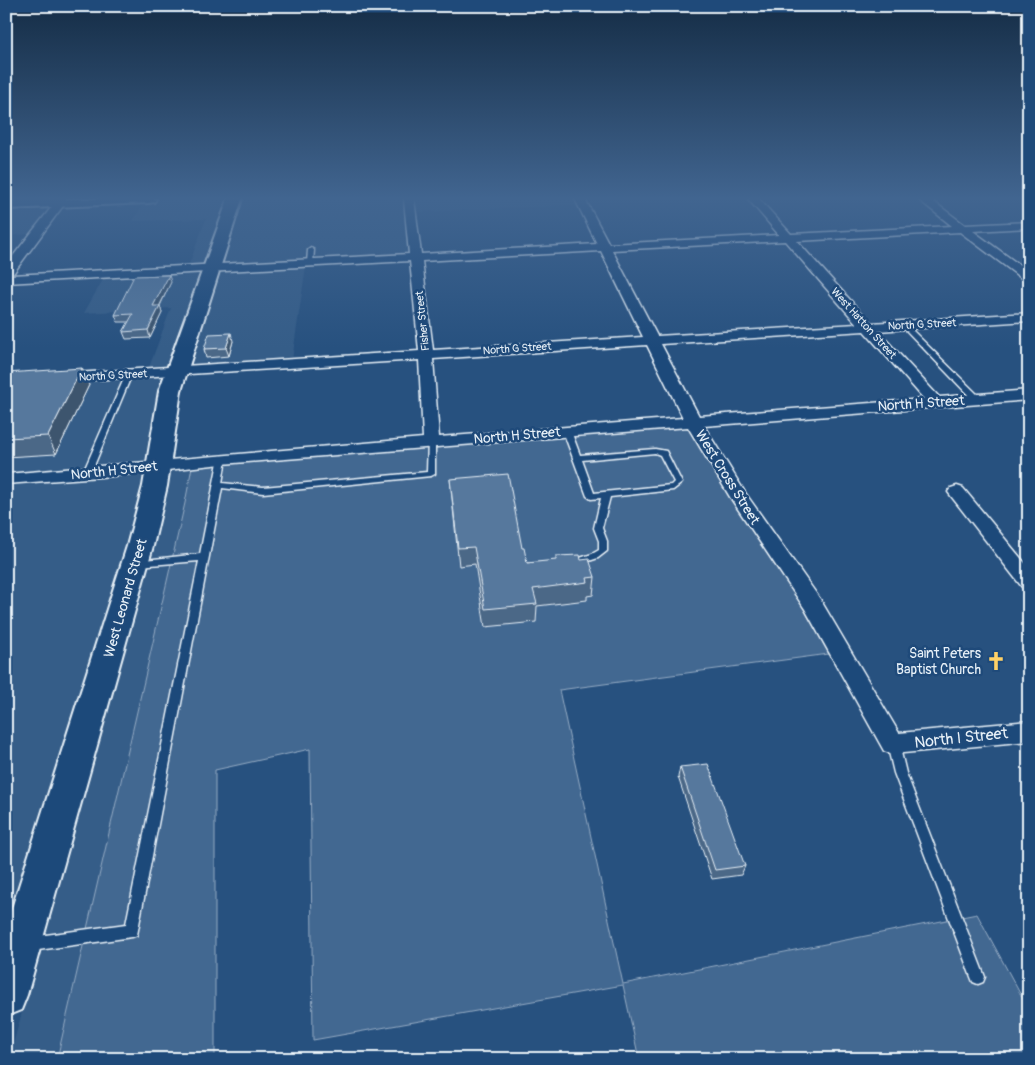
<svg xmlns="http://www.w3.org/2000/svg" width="1035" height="1065" font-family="Pangolin,sans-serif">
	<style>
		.built { fill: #355d88 }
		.green { fill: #436891; stroke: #96acc4 }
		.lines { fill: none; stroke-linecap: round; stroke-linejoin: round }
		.lane-casing { stroke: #e8f1f8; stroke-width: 3 }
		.street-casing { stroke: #e8f1f8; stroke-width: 3 }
		.secondary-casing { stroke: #e8f1f8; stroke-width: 4 }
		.lane { fill: #1f4a7a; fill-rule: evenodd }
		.street { fill: #1f4a7a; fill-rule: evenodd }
		.secondary { fill: #1f4a7a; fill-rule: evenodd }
		.wall { fill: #4b6787; stroke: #e8f1f8 }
		.shaded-wall { fill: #3d546e; stroke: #e8f1f8 }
		.building { fill: #57789d; stroke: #e8f1f8 }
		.labels { text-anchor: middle; stroke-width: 5; stroke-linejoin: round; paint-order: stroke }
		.far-street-label { font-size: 11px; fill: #e8f1f8; stroke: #1f4a7a }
		.street-label { font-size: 14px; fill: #e8f1f8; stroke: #1f4a7a }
		.poi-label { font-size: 14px; fill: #e8f1f8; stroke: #1f4a7a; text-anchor: end }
		.near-street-label { font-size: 16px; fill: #e8f1f8; stroke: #1f4a7a }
	</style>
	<rect width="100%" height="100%" fill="#27517f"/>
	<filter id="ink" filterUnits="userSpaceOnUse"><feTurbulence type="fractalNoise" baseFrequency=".02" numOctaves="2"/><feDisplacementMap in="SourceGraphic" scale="10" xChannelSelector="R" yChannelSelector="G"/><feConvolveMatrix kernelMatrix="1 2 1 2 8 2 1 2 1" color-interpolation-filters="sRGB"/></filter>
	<g filter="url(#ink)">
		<g class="built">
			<path d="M193 199H229L205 266 188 267 206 219 133 221 145 201Z"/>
			<path d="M242 199H403L408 255 219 265Z"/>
			<path d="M415 199H574L577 205 417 212Z"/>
			<path d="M52 205 30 234 6 236V207Z"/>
			<path d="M306 266 292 360 186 368 217 270Z"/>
			<path d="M203 271 168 369 148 370 171 308 84 313 105 276Z"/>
			<path d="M166 377 148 462 6 474V385Z"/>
			<path d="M192 467 185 503 57 1059H9L152 545 168 470Z"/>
			<path d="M147 472 129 547 6 945V485Z"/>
		</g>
		<path class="green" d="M687 427 730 499 802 606 829 654 559 690 623 984 977 914 1029 1010V1059H639L623 985 313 1040 310 749 215 770V1059H57L185 503 192 467Z"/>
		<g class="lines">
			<g class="lane-casing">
				<g id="lane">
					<path d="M311 248 314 250 313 263 310 265 307 263 308 250Z"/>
					<path d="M904 323 906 324 980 397V401H974L902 326V324Z"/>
					<path d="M129 372 132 374 91 473 87 475H84L83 473 126 374Z"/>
					<path d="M564 429H567L571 431 580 455 655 449 666 451 682 483 673 490 610 497 602 528 607 541V551L598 558 577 565 572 562 574 560 592 554 599 550V541L594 528 601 498 591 499 587 496 563 431ZM655 453 660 455 674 482 671 485 594 493 582 460Z"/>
					<path d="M428 440H434L435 442V474L431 476 263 493 222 488 137 935 132 937 31 951 26 949 24 944 26 939 31 937 126 924 199 561 138 566 135 565 133 563 135 561 200 554 219 457H222L226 459 222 483 263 487 427 472Z"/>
					<path d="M893 739 897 741 899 744 906 773 985 977 983 982 978 984 973 982 971 977 894 773 887 744 889 741Z"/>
				</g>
			</g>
			<g class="street-casing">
				<g id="street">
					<path d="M58 199H68L12 275 409 254 404 199H414L421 254 597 244 575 199H585L609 244 779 235 748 199H759L791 234 952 226 918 199H930L965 225 1029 222V228L973 231 1029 272V282L1025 281 960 232 797 241 871 323 1029 313V321L878 331 939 397 1029 390V400L704 426 746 494 820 599 899 733 1029 721V741L893 754 884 751 805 609 730 497 688 427 222 464 113 476 6 484V474L423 438 419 360 59 382 54 381 52 378 54 375 59 374 419 351 410 261 6 283V265ZM785 241 857 324 657 336 612 250ZM601 251 643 337 433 350 422 261ZM864 331 924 399 699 416 661 344ZM647 345 683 418 439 437 433 359Z"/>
					<path d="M957 486 963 488 1029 568V589L1022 587 951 496 948 492 951 488Z"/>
				</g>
			</g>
			<g class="secondary-casing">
				<g id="secondary">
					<path d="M40 199H156L154 202 149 203 6 209V201Z"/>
					<path d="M228 199H242L181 391 167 486 153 546 27 995 21 1010 6 1016V927L127 546 143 486 159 391Z"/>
				</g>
			</g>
			<use href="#lane" class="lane"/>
			<use href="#street" class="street"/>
			<use href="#secondary" class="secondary"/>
		</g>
		<g class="wall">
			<path d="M171 282 160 306 162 313 150 338 126 339 123 332 129 322H118L115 315Z"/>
			<path d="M233 341 229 356 206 358 204 349Z"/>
			<path d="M6 373 89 385 56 454 6 457Z"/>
			<path d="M450 479 522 548 527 563 581 560 595 577 593 595 587 596V600L537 606 536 622 485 627 475 564 459 566Z"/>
			<path d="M680 767 745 866 741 875 712 879 678 777Z"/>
		</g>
		<g class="shaded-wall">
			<path d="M169 275 171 282 156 313 153 306Z"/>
			<path d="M160 306 162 313 150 338 148 330Z"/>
			<path d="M231 333 233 341 229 356 226 348Z"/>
			<path d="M82 368 89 385 56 454 48 436Z"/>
		</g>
		<g class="building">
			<path d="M169 275 153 306H160L148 330 123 332 133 314 115 315 134 276Z"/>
			<path d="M231 333 226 348 204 349 209 334Z"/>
			<path d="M82 368 48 436 6 438V373Z"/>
			<path d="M508 474 522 548H524L527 563 556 560V556L580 555 581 560 589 559 595 577 587 578 588 582 533 589 537 604 485 609 474 547 458 548 450 479Z"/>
			<path d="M708 764 745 866 715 870 680 767Z"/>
		</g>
	</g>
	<linearGradient id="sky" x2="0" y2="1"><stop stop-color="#152d46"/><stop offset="0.57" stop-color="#416590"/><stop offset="1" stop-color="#416590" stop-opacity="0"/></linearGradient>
	<rect width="1035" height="348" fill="url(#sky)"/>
	<defs>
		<g id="church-bare" transform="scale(1.5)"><path d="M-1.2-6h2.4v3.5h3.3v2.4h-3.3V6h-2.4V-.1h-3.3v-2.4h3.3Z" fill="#ffd166" stroke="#1f4a7a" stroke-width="2.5" paint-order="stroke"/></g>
	</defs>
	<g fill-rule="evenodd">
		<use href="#church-bare" x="996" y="661"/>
	</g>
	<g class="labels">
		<g class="far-street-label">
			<text transform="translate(422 321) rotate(-96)" y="4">Fisher Street</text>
			<text transform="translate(864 323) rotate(48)" y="4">West Hatton Street</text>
			<text transform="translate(922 324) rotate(-3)" y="4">North G Street</text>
			<text transform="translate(517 348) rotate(-4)" y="4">North G Street</text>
			<text transform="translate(113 375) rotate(-3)" y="4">North G Street</text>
		</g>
		<g class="street-label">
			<text transform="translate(921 403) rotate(-4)" y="5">North H Street</text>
			<text transform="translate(517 435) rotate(-5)" y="5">North H Street</text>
			<text transform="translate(114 470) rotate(-6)" y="5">North H Street</text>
			<text transform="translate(728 477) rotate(58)" y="5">West Cross Street</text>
			<text transform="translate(125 598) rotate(-74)" y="5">West Leonard Street</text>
		</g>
		<g class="poi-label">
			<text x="981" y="658">Saint Peters<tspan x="981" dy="16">Baptist Church</tspan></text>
		</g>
		<g class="near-street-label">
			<text transform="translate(961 737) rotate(-6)" y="6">North I Street</text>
		</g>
	</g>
	<rect width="1035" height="1065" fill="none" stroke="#1f4a7a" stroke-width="25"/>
	<rect x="12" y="12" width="1010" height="1040" fill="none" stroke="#e8f1f8" stroke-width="2" filter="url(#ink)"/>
</svg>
